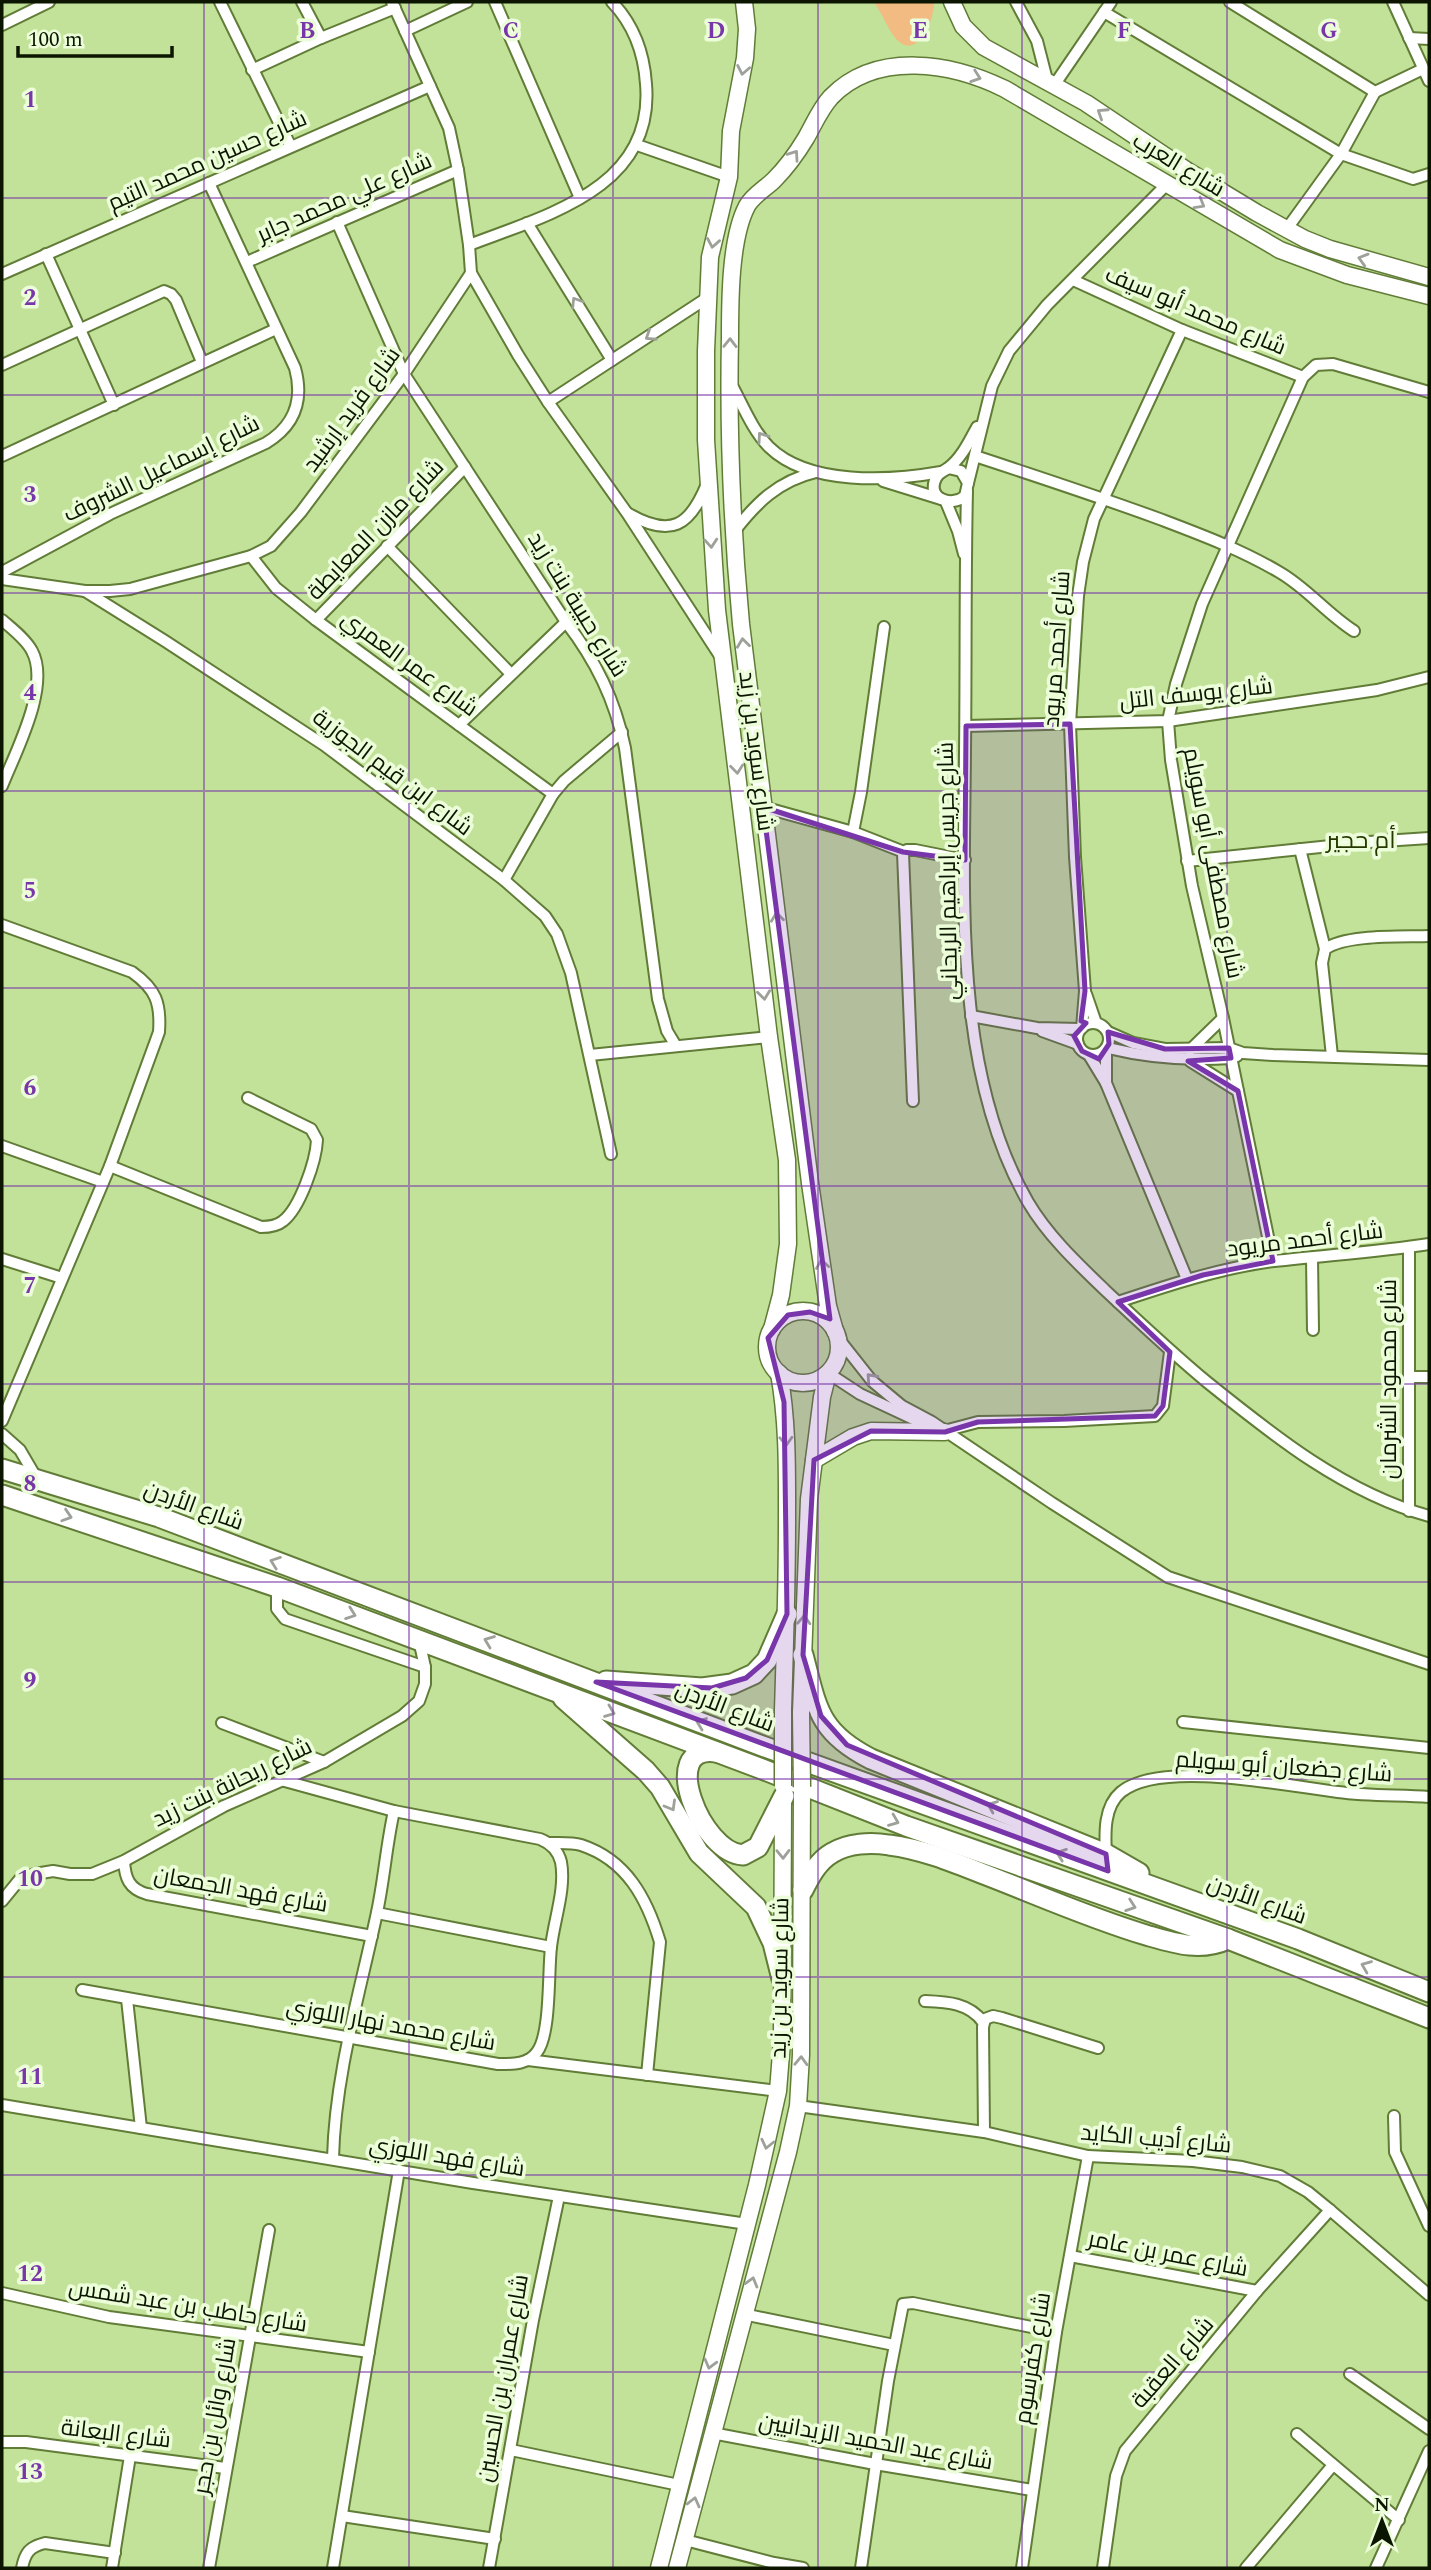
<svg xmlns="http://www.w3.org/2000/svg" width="1431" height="2570" font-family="Spectral,Cairo,serif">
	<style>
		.green { fill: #f1bb81 }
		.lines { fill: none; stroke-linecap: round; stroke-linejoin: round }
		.minor-casing { stroke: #617c37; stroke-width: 14 }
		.secondary-casing { stroke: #617c37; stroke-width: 19 }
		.trunk-casing { stroke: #617c37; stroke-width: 23 }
		.minor { stroke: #fff; stroke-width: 10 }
		.secondary { stroke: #fff; stroke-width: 16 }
		.trunk { stroke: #fff; stroke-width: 19 }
		.secondary-bridge-casing { stroke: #617c37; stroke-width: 19; stroke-linecap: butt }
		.secondary-bridge { stroke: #fff; stroke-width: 16 }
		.oneway { stroke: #9da199 }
		.marked { fill: #7936aa; fill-opacity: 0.2; stroke: #7936aa; stroke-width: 5; stroke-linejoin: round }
		.grid { fill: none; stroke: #7936aa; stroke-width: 2; stroke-opacity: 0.55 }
		.labels { text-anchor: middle; stroke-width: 7; stroke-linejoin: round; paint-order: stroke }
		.street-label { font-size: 23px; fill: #0b1500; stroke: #ecfdd9 }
		.neighbourhood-label { font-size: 24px; fill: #253800; stroke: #ecfdd9 }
		.grid-label { font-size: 23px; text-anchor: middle; font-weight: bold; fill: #7936aa; stroke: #ecfdd9; stroke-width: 7; stroke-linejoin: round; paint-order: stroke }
	</style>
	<rect width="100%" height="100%" fill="#c2e299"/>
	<path class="green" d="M874 2H934C935 18 918 61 897 40 888 30 882 13 874 2Z"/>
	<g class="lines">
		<g class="minor-casing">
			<g id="minor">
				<path d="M220 2 290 145"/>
				<path d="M302 2 321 38"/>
				<path d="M392 2 449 128 458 170 469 245 471 273 518 355 548 402 627 513 720 656"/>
				<path d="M495 2 580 198"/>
				<path d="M1016 2 1037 41 1047 80"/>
				<path d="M1230 2 1375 92 1423 69"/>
				<path d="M1393 2 1429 81"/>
				<path d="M1104 12 1341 154 1413 179 1429 174"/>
				<path d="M2 25 49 2"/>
				<path d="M405 31 467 2"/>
				<path d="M1409 38 1429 39"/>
				<path d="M252 70 321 38 395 8"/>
				<path d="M1055 84 1111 2"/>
				<path d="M637 145 729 177"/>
				<path d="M337 222 404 374 566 622C596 661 615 700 625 748L658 999 667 1031 676 1046"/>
				<path d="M527 223 612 360"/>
				<path d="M1286 230 1341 154 1375 92"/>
				<path d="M469 245C547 215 655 188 646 84 644 53 633 24 612 2"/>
				<path d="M46 254 114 405"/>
				<path d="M247 262 458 170"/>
				<path d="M2 274 430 86"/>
				<path d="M1073 280 1182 330 1303 377"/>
				<path d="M2 365 164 291 171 294 176 300 202 362"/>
				<path d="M730 382C742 403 752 430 769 447 809 486 890 481 941 472"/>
				<path d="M548 402 707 298"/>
				<path d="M2 456 276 329"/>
				<path d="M975 456C1036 476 1097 496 1157 518 1199 534 1240 549 1279 572 1307 588 1326 613 1354 631"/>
				<path d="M948 468 961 471 968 483 965 496C951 508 926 498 936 478 939 472 943 472 948 468 961 459 970 440 977 427"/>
				<path d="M883 481 941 499"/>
				<path d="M968 483 992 386 1009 351 1047 305 1166 185"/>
				<path d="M967 491C965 577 966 665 965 752 964 897 953 1072 1028 1202 1048 1236 1078 1264 1106 1291 1139 1322 1172 1353 1207 1382 1274 1436 1345 1493 1429 1516"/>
				<path d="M946 502 958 531 964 554"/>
				<path d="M629 514C671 538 690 526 707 484"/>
				<path d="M733 533C756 503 778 481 816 472"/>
				<path d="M387 546 511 674"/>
				<path d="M251 556 276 588 316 620 553 794"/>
				<path d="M2 572 110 514 266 443C294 426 304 401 295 368L209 183"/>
				<path d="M2 579 85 591H110L130 589 251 556 271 546 301 512 404 374 471 273"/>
				<path d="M85 591 165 641 324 745 504 880 545 916 557 934 571 973 611 1154"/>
				<path d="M2 620C11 628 26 639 32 651 51 686 15 753 2 786"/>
				<path d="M316 620 465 467"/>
				<path d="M884 627 861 792 853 832 904 852"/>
				<path d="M459 725 566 622"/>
				<path d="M966 726 1168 721 1377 690 1429 677"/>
				<path d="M763 807 853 832"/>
				<path d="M1300 849 1325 949"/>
				<path d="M1187 861 1369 842 1429 838"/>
				<path d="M504 880 553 794 564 781 622 732"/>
				<path d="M2 925 132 972C156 989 161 1003 159 1032L110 1166 2 1421"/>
				<path d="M1086 994 1096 1023"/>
				<path d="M971 1016 1037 1028 1080 1029"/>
				<circle cx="1093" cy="1039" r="16"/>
				<path d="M1082 1028 1085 991 1075 857 1070 724 1078 596 1083 562 1094 519 1182 330"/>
				<path d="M1042 1031 1078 1044"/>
				<path d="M1108 1032 1133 1043 1165 1049 1229 1048 1243 1053 1273 1055 1429 1060"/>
				<path d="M1108 1048C1149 1058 1188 1061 1231 1058L1237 1056"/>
				<path d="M1106 1050V1083"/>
				<path d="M1190 1050 1223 1018"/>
				<path d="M590 1055 769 1037"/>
				<path d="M1089 1055 1106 1083 1187 1279"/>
				<path d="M1332 1056 1322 963 1325 949C1346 934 1403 937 1429 936"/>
				<path d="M1190 1061 1238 1091"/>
				<path d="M913 1101 903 853 907 850H915L965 860"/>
				<path d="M2 1146 103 1182"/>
				<path d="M110 1166 261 1227C269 1227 277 1226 283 1221 300 1208 316 1161 317 1140L311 1129 248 1098"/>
				<path d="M1409 1247V1511"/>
				<path d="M1312 1258 1313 1330"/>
				<path d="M2 1259 62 1278"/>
				<path d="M1273 1261 1223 1018 1192 886 1171 760 1168 721 1176 684 1202 604 1303 377 1316 365 1333 364 1429 392"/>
				<path d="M1118 1302C1169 1285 1220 1268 1274 1261 1326 1255 1378 1252 1429 1244"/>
				<path d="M838 1338 872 1381 902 1406 932 1422 1052 1503 1168 1577 1429 1664"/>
				<path d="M828 1373 860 1394 922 1423"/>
				<path d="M1410 1377H1429"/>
				<path d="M944 1431 978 1422 1064 1421 1155 1416 1163 1406 1170 1352"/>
				<path d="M2 1434 20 1450 37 1479"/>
				<path d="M277 1587V1609L285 1619 425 1667"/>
				<path d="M1183 1722 1429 1748"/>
				<path d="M222 1723 324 1762"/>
				<path d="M548 1843C559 1843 571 1842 581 1845 627 1860 647 1899 660 1942L647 2075"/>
				<path d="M1106 1857C1105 1835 1103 1807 1121 1792 1161 1759 1288 1786 1338 1792 1368 1796 1399 1795 1429 1797"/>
				<path d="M124 1861C125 1878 129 1889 147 1894L372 1936"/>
				<path d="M2 1901 20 1879 35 1874 53 1871 70 1874H92L124 1861 224 1806 324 1762 402 1716 419 1701 425 1684V1667L419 1640"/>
				<path d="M377 1913 551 1947"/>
				<path d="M82 1990 498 2064C511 2064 528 2065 537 2052 551 2034 548 1972 551 1947 554 1920 566 1889 561 1862 558 1850 550 1843 540 1839L394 1811 281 1780"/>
				<path d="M127 1999 141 2128"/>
				<path d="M925 2001C948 2002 969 2003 983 2022"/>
				<path d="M528 2060 778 2091"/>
				<path d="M2 2105 473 2183 747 2224"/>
				<path d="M798 2106 984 2132 1088 2156 1193 2161 1242 2167 1280 2176 1308 2192 1330 2210 1429 2295"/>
				<path d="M1394 2116 1395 2152 1429 2226"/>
				<path d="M984 2132 983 2027 985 2019 993 2016 1002 2018 1098 2048"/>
				<path d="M333 2158C335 2076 359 1996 376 1917 384 1882 386 1846 394 1811"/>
				<path d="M1070 2256 1257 2291"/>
				<path d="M2 2293 109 2317 369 2352"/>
				<path d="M743 2314 894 2345"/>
				<path d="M1350 2374 1429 2429"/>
				<path d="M712 2433 875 2464 1032 2490"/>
				<path d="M1297 2434 1399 2520"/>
				<path d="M2 2442H26L225 2468"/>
				<path d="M511 2450 679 2485"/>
				<path d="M342 2516 495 2539"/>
				<path d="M685 2540 774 2563 803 2568"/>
				<path d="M22 2568C25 2553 29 2547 45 2543L115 2553"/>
				<path d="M112 2568 130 2456"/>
				<path d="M209 2568 269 2230"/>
				<path d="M333 2568 399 2170"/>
				<path d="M489 2568 533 2320 559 2196"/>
				<path d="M861 2568 888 2381 903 2304 913 2303 1056 2332"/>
				<path d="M1022 2568 1056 2332 1088 2156"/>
				<path d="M1103 2568 1116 2476 1125 2451 1257 2291 1330 2210"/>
				<path d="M1246 2568 1333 2465"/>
				<path d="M1376 2568 1429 2451"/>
			</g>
		</g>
		<g class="secondary-casing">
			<g id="secondary">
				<path d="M744 2 747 29 745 58 731 131 729 177 710 257 706 351V440L717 610 769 1037 787 1160 788 1244 781 1295 772 1329"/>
				<path d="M952 2 963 26 984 47 1086 103 1186 170 1257 213 1305 239 1330 249 1429 277"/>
				<circle cx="803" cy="1347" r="36"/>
				<path d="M835 1331 828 1306 810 1183 741 624C732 529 728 433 730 337 730 301 730 238 747 206 752 196 766 188 774 180 786 168 797 153 806 138 814 124 820 109 831 97 877 50 952 63 1005 89L1280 250 1347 275 1429 296"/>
				<path d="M779 1373C788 1423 787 1473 787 1523 787 1586 785 1648 783 1710"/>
				<path d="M814 1460 853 1437 871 1431 945 1432"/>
				<path d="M801 1713 809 1499 822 1397 828 1373"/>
				<path d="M659 2568 757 2185 778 2091 782 2041 783 1798"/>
				<path d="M677 2568 788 2152 798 2106 801 2055 802 1787"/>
			</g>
		</g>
		<g class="trunk-casing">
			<g id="trunk">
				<path d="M2 1469 159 1517 765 1747 1298 1939 1429 1992"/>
				<path d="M2 1495 277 1587 762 1769 906 1826 1228 1939 1429 2018"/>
				<path d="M803 1655C817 1708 818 1732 871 1759L1106 1854 1139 1873"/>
				<path d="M606 1681 702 1688 732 1684 754 1674 767 1660 787 1614"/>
				<path d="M563 1698 646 1771 660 1787 699 1853 756 1907 773 1943 782 1979"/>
				<path d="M716 1752C657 1743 701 1853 743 1855L758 1847 784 1796"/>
				<path d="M803 1890C810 1876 818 1861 832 1853 848 1843 871 1842 889 1845 921 1849 951 1861 981 1873 1036 1894 1089 1918 1146 1935 1174 1943 1200 1952 1228 1939"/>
			</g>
		</g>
		<use href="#minor" class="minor"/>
		<use href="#secondary" class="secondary"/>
		<use href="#trunk" class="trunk"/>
		<g class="secondary-bridge-casing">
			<g id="secondary-bridge">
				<path d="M801 1713 802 1787"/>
				<path d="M783 1786V1710"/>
			</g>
		</g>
		<use href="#secondary-bridge" class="secondary-bridge"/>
	</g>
	<defs><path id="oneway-chevron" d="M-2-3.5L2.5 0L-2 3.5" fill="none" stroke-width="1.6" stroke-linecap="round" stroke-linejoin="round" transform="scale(1.75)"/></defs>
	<g class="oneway">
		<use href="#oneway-chevron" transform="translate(743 70) rotate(101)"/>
		<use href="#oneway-chevron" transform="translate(976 77) rotate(19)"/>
		<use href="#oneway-chevron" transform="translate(1102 113) rotate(-147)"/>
		<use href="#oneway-chevron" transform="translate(794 155) rotate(-55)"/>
		<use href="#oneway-chevron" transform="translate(1200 204) rotate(30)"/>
		<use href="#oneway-chevron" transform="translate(713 243) rotate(100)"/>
		<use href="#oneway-chevron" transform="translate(1363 259) rotate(-164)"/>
		<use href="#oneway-chevron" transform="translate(576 302) rotate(-122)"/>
		<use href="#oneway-chevron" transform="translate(650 336) rotate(147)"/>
		<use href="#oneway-chevron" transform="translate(730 343) rotate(-89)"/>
		<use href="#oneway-chevron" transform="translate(762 437) rotate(-125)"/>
		<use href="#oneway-chevron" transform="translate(711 543) rotate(86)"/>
		<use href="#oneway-chevron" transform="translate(743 643) rotate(-97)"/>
		<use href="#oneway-chevron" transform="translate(737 769) rotate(84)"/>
		<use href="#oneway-chevron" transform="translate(777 917) rotate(-97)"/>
		<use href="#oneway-chevron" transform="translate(764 995) rotate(83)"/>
		<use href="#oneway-chevron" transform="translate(822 1264) rotate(-99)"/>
		<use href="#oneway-chevron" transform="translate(871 1378) rotate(-132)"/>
		<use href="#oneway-chevron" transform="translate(786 1441) rotate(88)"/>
		<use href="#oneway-chevron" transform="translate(67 1516) rotate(18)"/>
		<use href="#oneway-chevron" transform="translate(275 1562) rotate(-160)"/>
		<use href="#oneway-chevron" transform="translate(351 1614) rotate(20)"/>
		<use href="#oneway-chevron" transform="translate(804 1620) rotate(-87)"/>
		<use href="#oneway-chevron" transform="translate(489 1641) rotate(-159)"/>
		<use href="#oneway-chevron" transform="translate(610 1712) rotate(21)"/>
		<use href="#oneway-chevron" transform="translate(701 1723) rotate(-159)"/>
		<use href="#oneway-chevron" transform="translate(671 1806) rotate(60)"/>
		<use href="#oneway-chevron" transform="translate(992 1806) rotate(-158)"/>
		<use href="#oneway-chevron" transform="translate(894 1821) rotate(22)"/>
		<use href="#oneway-chevron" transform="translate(783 1854) rotate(89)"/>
		<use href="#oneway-chevron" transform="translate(1061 1854) rotate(-160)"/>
		<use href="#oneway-chevron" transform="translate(1131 1906) rotate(19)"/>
		<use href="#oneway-chevron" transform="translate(1366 1966) rotate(-158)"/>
		<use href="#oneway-chevron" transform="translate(801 2061) rotate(-88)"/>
		<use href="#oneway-chevron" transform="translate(767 2144) rotate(103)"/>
		<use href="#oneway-chevron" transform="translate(752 2282) rotate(-74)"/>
		<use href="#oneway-chevron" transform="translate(710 2364) rotate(105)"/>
		<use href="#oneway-chevron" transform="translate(694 2502) rotate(-76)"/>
	</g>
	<path class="marked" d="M1070 724 1085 991 1081 1021 1086 1023 1074 1036 1082 1051 1099 1059 1109 1044 1108 1032 1165 1049 1229 1048 1231 1058 1188 1061 1238 1091 1273 1261 1203 1275 1118 1302 1170 1352 1163 1406 1155 1416 978 1422 945 1432 871 1431 814 1460 803 1655 821 1716 847 1745 1106 1854 1108 1871 596 1682 712 1688 746 1678 767 1660 787 1614 784 1402 768 1338 788 1315 810 1312 830 1319 763 807 903 852 965 860 966 726Z"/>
	<path class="grid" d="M204 2V2568M409 2V2568M613 2V2568M818 2V2568M1022 2V2568M1227 2V2568M2 198H1429M2 395H1429M2 593H1429M2 791H1429M2 988H1429M2 1186H1429M2 1384H1429M2 1582H1429M2 1779H1429M2 1977H1429M2 2175H1429M2 2372H1429"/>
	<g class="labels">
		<g class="street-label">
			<text transform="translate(207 160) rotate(-24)" y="8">شارع حسين محمد التيم</text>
			<text transform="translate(1179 164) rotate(31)" y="8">شارع العرب</text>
			<text transform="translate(344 197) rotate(-24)" y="8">شارع علي محمد جابر</text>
			<text transform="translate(1196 310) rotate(23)" y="8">شارع محمد أبو سيف</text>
			<text transform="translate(351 409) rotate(-54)" y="8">شارع فريد إرشيد</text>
			<text transform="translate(161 468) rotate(-26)" y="8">شارع إسماعيل الشروف</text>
			<text transform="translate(375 529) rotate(-46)" y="8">شارع مازن المعايطة</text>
			<text transform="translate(578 604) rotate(58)" y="8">شارع حبيبة بنت زيد</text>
			<text transform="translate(1056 649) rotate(-86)" y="8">شارع أحمد مريود</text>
			<text transform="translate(410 663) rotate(36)" y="8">شارع عمر العمري</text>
			<text transform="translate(1196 693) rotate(-6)" y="8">شارع يوسف التل</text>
			<text transform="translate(757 751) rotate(83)" y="8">شارع سويد بن زيد</text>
			<text transform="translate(393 772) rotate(37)" y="8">شارع ابن قيم الجوزية</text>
			<text transform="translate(1214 863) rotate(79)" y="8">شارع مصطفى أبو سويلم</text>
			<text transform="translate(947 871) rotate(-91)" y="8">شارع جريس إبراهيم الريحاني</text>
			<text transform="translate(1305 1239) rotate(-7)" y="8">شارع أحمد مريود</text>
			<text transform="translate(1388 1379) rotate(-90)" y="8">شارع محمود الشرمان</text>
			<text transform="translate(194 1505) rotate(20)" y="8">شارع الأردن</text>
			<text transform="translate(725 1706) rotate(21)" y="8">شارع الأردن</text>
			<text transform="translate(1284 1766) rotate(4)" y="8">شارع جضعان أبو سويلم</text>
			<text transform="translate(232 1782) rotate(-26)" y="8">شارع ريحانة بنت زيد</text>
			<text transform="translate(241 1889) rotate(10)" y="8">شارع فهد الجمعان</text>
			<text transform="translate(1257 1899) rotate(20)" y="8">شارع الأردن</text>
			<text transform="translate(779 1978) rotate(-89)" y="8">شارع سويد بن زيد</text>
			<text transform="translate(391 2024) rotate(10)" y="8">شارع محمد نهار اللوزي</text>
			<text transform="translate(1156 2138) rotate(5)" y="8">شارع أديب الكايد</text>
			<text transform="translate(447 2156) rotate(9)" y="8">شارع فهد اللوزي</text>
			<text transform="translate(1168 2253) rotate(11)" y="8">شارع عمر بن عامر</text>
			<text transform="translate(188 2305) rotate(9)" y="8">شارع حاطب بن عبد شمس</text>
			<text transform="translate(1032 2358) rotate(-81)" y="8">شارع كفرسوم</text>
			<text transform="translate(1172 2362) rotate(-49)" y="8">شارع العقبة</text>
			<text transform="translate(502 2378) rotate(-80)" y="8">شارع عمران بن الحسين</text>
			<text transform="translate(214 2416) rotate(-80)" y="8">شارع وائل بن حجر</text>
			<text transform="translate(116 2433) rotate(7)" y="8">شارع البعانة</text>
			<text transform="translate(876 2441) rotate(10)" y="8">شارع عبد الحميد الزيدانيين</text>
		</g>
		<g class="neighbourhood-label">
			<text x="1361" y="848">أم حجير</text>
		</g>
	</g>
	<g class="grid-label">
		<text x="307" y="38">B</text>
		<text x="511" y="38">C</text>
		<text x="716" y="38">D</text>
		<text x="920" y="38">E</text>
		<text x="1124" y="38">F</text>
		<text x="1329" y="38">G</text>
		<text x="30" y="107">1</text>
		<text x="30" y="305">2</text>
		<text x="30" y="502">3</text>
		<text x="30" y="700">4</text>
		<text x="30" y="898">5</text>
		<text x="30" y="1095">6</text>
		<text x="30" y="1293">7</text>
		<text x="30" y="1491">8</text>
		<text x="30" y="1688">9</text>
		<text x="30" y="1886">10</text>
		<text x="30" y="2084">11</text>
		<text x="30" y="2281">12</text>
		<text x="30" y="2479">13</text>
	</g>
	<rect width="1431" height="2570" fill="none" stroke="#0b1500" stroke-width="7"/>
	<g transform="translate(1382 2521)" stroke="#ecfdd9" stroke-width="5" paint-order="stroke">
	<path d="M0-5L12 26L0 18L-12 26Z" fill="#0b1500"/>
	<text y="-10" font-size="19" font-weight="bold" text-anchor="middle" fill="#0b1500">N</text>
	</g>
	<path d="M18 46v10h154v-10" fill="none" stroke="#0b1500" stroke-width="3.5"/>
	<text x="28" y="46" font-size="21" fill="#0b1500" stroke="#ecfdd9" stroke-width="5" paint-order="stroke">100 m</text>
</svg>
